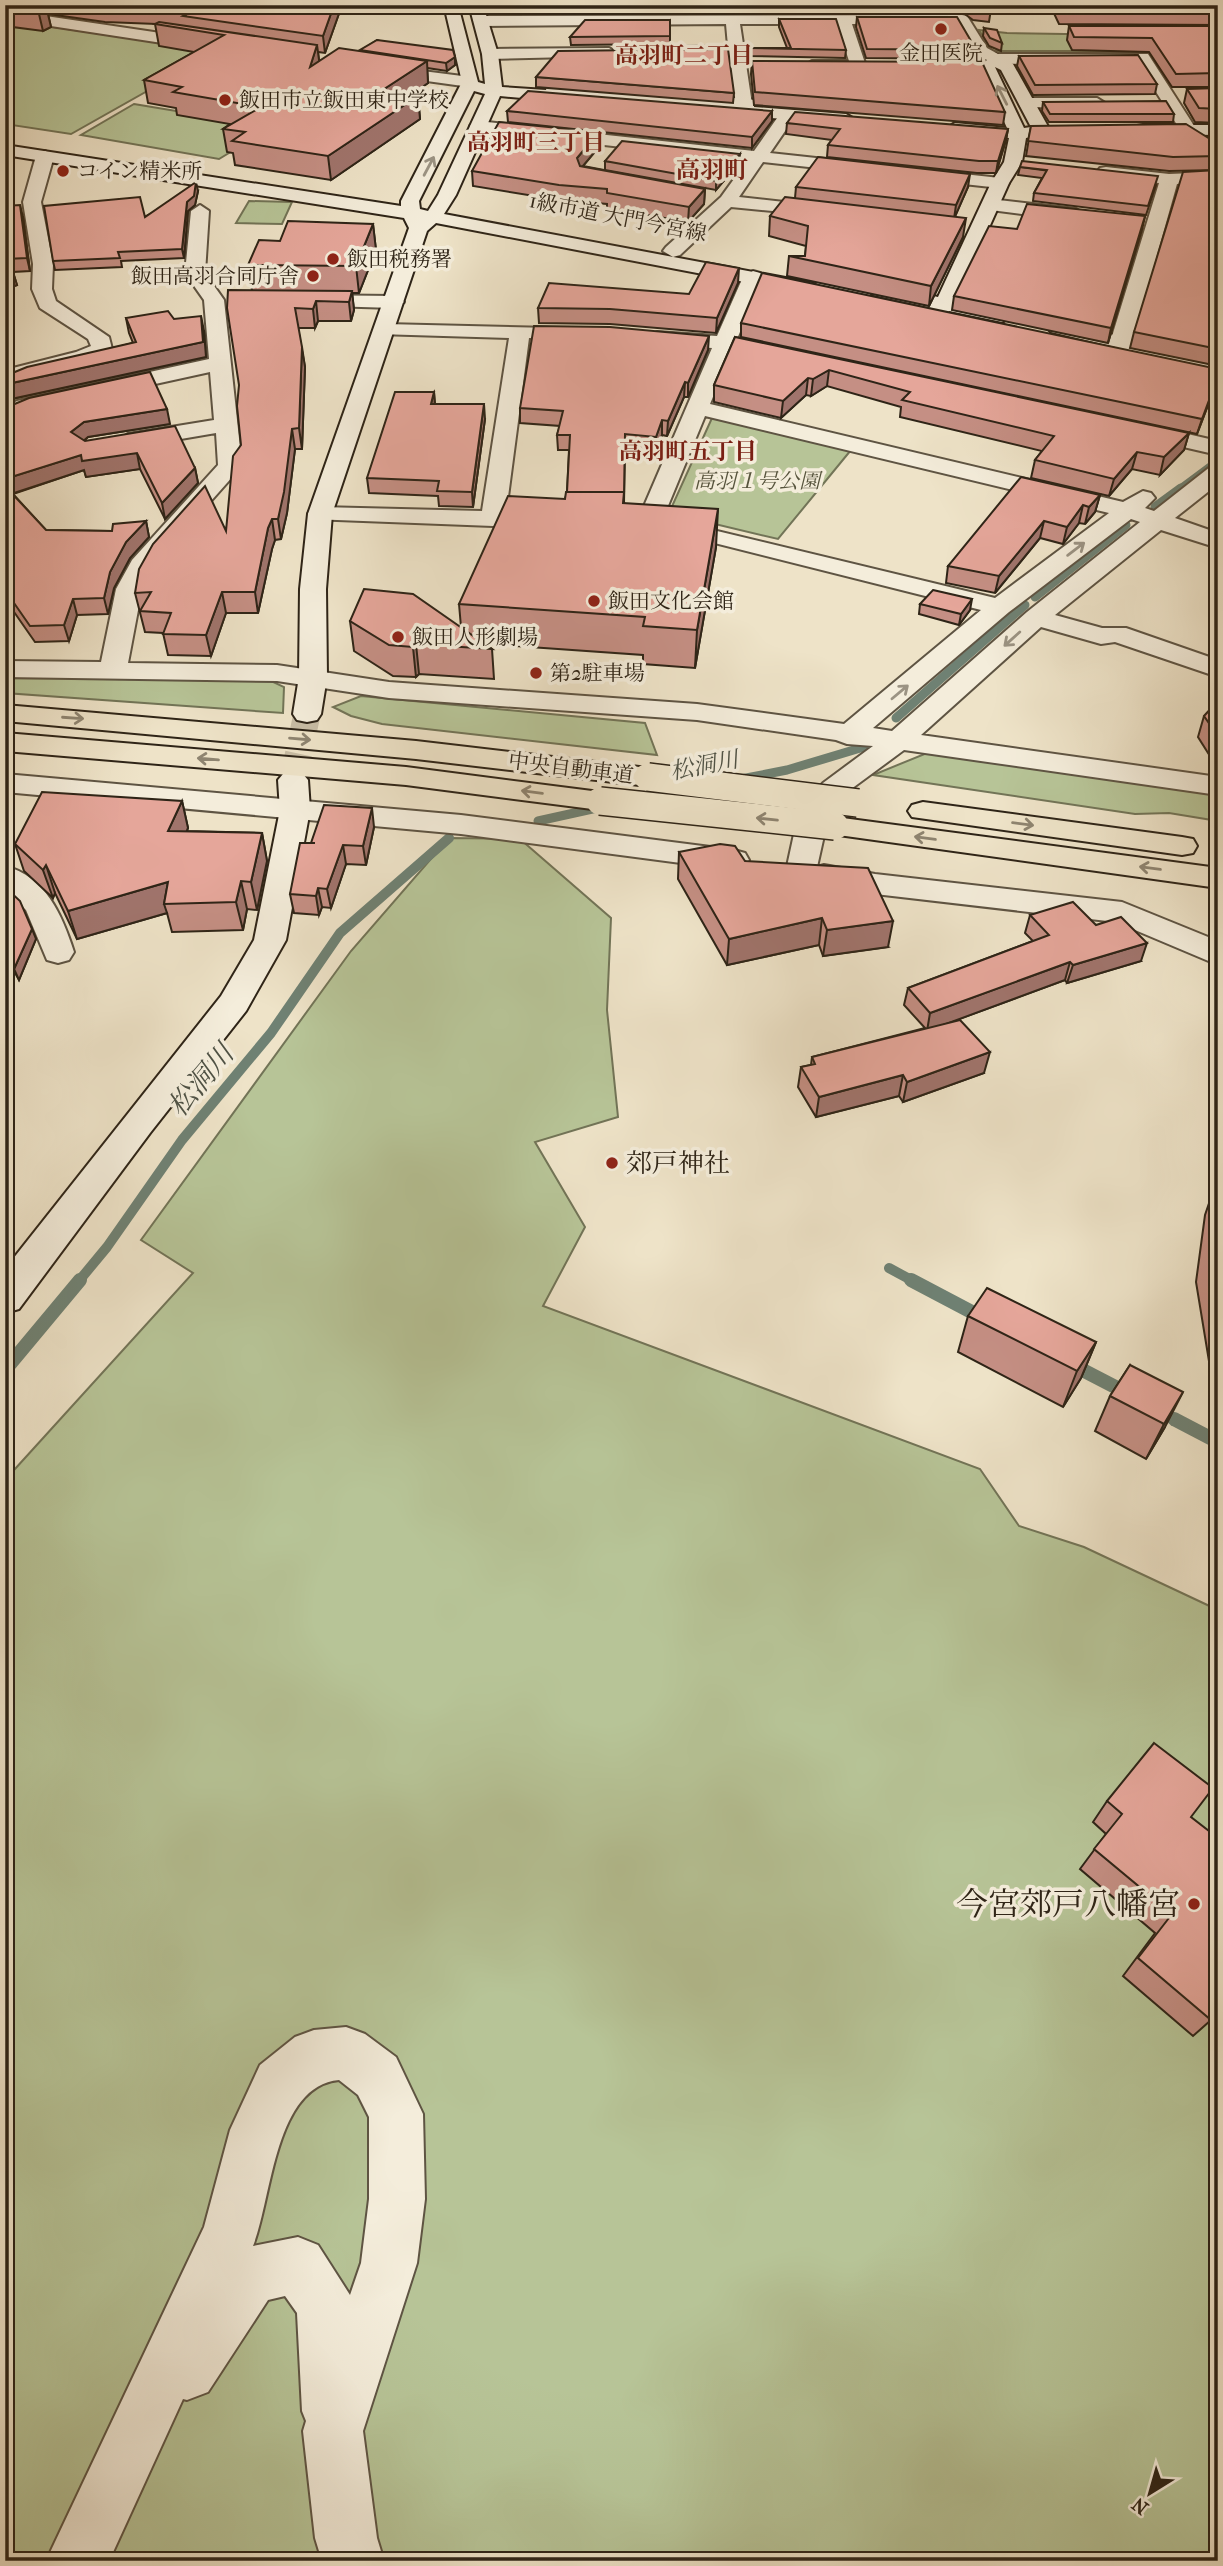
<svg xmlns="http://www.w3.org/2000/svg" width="1223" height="2566" font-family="'IM FELL French Canon','Noto Serif JP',serif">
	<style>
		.green { fill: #b7c497; stroke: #727457; stroke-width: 2 }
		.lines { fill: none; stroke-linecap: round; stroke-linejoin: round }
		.stream-far3 { stroke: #6f8173; stroke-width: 7 }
		.stream-far2 { stroke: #6f8173; stroke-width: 9 }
		.stream-far1 { stroke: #6f8173; stroke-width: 10 }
		.stream { stroke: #6f8173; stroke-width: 14 }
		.secondary-tunnel { stroke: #c8bda5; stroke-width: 27; stroke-dasharray: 27 13; stroke-linecap: butt }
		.street-casing { stroke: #5e5443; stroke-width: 4 }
		.secondary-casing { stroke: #2e2417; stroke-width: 4 }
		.highway-casing { stroke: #2e2417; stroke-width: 4 }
		.street { fill: #f4eddb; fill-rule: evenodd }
		.secondary { fill: #f4eddb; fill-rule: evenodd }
		.highway { fill: #eee3c8; fill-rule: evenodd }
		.highway-bridge-casing { stroke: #2e2417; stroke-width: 30; stroke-linecap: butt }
		.highway-bridge { stroke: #eee3c8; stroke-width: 27 }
		.wall { fill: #c58f84; stroke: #2e2417; stroke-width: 2 }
		.shaded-wall { fill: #a0746c; stroke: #2e2417; stroke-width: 2 }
		.building { fill: #e5a69a; stroke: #2e2417; stroke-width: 2 }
		.oneway { stroke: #9b9383 }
		.oneway2 { stroke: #8e8470 }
		.poi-dot { fill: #8f2418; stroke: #f4eddb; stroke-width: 2.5 }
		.labels { text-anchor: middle; stroke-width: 7; stroke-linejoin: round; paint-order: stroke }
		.far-poi-label { font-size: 21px; fill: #2e2417; stroke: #f4eddb; text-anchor: start }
		.far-street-label { font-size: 21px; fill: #2e2417; stroke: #f4eddb }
		.far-park-label { font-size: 21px; font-style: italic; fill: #57543d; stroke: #f4eddb }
		.far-neighbourhood-label { font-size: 23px; font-weight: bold; fill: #7a1f14; stroke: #f4eddb }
		.far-water-label { font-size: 23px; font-style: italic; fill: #4f5245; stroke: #f4eddb }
		.far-quarter-label { font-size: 24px; font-weight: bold; fill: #7a1f14; stroke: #f4eddb }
		.poi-label { font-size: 26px; fill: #2e2417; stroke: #f4eddb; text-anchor: start }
		.water-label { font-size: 28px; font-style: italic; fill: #4f5245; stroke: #f4eddb }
		.near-poi-label { font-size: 32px; fill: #2e2417; stroke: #f4eddb; text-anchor: end }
	</style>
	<rect width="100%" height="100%" fill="#eee3c8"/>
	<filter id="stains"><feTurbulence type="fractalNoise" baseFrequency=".00286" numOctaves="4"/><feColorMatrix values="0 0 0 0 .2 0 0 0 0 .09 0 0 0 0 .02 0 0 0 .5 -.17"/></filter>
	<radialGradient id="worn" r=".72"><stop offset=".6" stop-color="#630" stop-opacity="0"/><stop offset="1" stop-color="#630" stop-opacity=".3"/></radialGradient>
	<g class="green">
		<path d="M5 20 218 51 71 134 5 124Z"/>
		<path d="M979 30 1007 33 1130 35 1144 48 1140 51H992Z"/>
		<path d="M134 104 272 127 219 159 81 135Z"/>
		<path d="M249 201 292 202 282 224 236 223Z"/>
		<path d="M712 418 851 450 778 539 669 513Z"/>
		<path d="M5 678 267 679 284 687 283 713 5 693Z"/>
		<path d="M361 696 645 723 657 755 382 724 351 716 333 707Z"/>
		<path d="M927 753 1218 794V821L1169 813 1135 814 873 775Z"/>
		<path d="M449 838 520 839 611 918 607 1010 618 1117 535 1142 585 1227 543 1306 980 1469 1019 1526 1084 1547 1218 1610V2561H5V1480L193 1273 141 1240 351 951Z"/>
	</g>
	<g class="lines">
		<path class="stream-far3" d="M1179 489 1218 460"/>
		<g class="stream-far2">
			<path d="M1155 507 1181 488"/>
			<path d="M1035 597 1126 525"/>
			<path d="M896 718 1025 605"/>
			<path d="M741 779 787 770 867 746 873 738"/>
			<path d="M538 821 606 806"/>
		</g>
		<g class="stream-far1">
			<path d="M889 1268 915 1282"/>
			<path d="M78 1282 107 1247 182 1140 271 1033 340 933 449 838"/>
		</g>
		<g class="stream">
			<path d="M911 1280 985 1319"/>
			<path d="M1069 1363 1125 1392"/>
			<path d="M5 1370 80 1280"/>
			<path d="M1174 1419 1218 1442"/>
		</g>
		<path class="secondary-tunnel" d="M293 780 307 714"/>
		<g class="street-casing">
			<g id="street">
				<path d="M5 10 208 40 216 45 208 50 5 19Z"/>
				<path d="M962 15 967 16 987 48 998 54H1148L1198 132 1218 146V160L1186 139 1137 62 995 64 975 54 957 24H852L866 66C856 75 814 75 804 66L812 61H849L837 24H740L752 104 744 109 736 104 729 56 676 57 668 52 676 47 728 46 726 24 482 26 474 21 482 16Z"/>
				<path d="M609 48 617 53 615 56 490 59 482 54 490 49Z"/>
				<path d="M375 65 470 77 478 82 470 87 369 73V67Z"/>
				<path d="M1027 98H1097L1105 103 1097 108 1021 107 1019 103Z"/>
				<path d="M788 110 796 115 770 153 1000 178 1009 183 1000 188 763 162 739 197 829 207 838 213 836 217 731 207 680 255 673 257 663 251 666 247 721 197 747 161 478 131 470 126 478 121 754 151 782 111Z"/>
				<path d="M45 151 54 156 41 202 53 264 52 289 56 301 109 337 112 349 92 362 5 383V370L76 352 91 346 88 339 40 308 32 289 33 264 23 202 36 156Z"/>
				<path d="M1106 167 1169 174 1218 172V182L1177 184 1132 343 1121 349 1110 343 1159 183 1100 176 1097 172 1100 168Z"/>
				<path d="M990 199 1076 209 1085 215 1076 221 983 209 981 205Z"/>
				<path d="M200 205 209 211 205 273 224 300 242 466 156 563 142 589 128 663 277 665 389 682 697 704 844 724 981 610 659 529 657 526 641 525 638 520 712 348 657 344 647 338 657 332 717 336 743 277 753 271 760 273 763 277 737 339 788 350 792 354 781 360 732 351 710 404 1123 502 1143 491 1151 493 1155 498 1145 508 1154 511 1210 467 1218 465V484L1175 518 1218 533V548L1161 530 1055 615 1102 628H1126L1218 660V677L1115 642 1101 644 1041 627 921 735 1218 777V795L904 750 843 795 829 813 817 867 824 865 875 874 1122 902 1218 941V965L1116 922 875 894 824 885 811 878 801 881 790 878 786 871 799 811 803 805 823 783 873 746 847 744 836 740 697 720 389 698 277 681 5 677V661L101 662 116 589 132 560 218 465 216 433 128 448 117 441 128 434 214 420 210 372 32 411 5 422V407L17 401 209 359 204 300 185 273 191 211ZM705 416 1109 513 995 598 663 518ZM1131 519 1140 522 1027 612 892 731 873 728 1009 612Z"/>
				<path d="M302 295 394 296 404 302 394 308 295 305 292 301 295 297Z"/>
				<path d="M385 324 594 329 597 333 587 339 529 338 506 512 558 515 561 520 558 525 493 526 311 519 308 514 311 509 320 507 482 511 509 338 378 334 375 330 378 326Z"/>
				<path d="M1135 422 1218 441V455L1127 434 1124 429Z"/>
				<path d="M5 774 461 815 734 850 745 853 749 860 745 867 734 870 461 834 5 792Z"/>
				<path d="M5 866C46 877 62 915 74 952L69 960 58 963 47 960 26 910 5 890Z"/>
				<path d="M346 2027 365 2034 396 2057 423 2114 425 2199 417 2263 363 2431 377 2538 384 2561H322L315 2538 303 2431 306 2421 302 2411 297 2313 285 2296 268 2300 208 2392 187 2400 183 2399 109 2561H46L204 2227 230 2130 260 2065 295 2037 314 2030ZM339 2080 358 2095 369 2117V2199L361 2263 350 2295 318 2245 298 2237 253 2246C272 2199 274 2086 339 2080Z"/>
			</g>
		</g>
		<g class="secondary-casing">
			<g id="secondary">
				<path d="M444 5H458L478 82 485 84 482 54 469 5H483L498 54 502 87 546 90 547 86 553 84 748 99 754 100V107L846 114 854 119 846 124 721 114 715 113 714 106 584 96 583 101 577 103 500 96 456 195 444 214 812 283 822 289 812 295 436 223 427 231 332 514 326 589 327 677 321 714 317 720 307 722 297 720 293 714 299 677 300 589 308 514 409 228 404 218 5 155V145L401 206V201L462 82ZM474 91 485 94 438 195 428 211 420 209 419 201Z"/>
				<path d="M995 54 1013 64 1050 130 1047 134 1026 138 1022 162 1009 183 956 301 1009 312 1012 316 1002 322 949 311 943 319 936 321 926 315 931 308 873 295 870 291 880 285 938 297 991 183 1004 162 1009 138 955 133 947 128 955 123 1007 128 979 66ZM995 67 1001 70 1031 127 1024 128Z"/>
				<path d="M1143 125H1218V135L1137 134 1134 130 1137 126Z"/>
				<path d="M1058 322 1218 359V371L1051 332 1048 328Z"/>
				<path d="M293 771 303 774 308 780 310 810 286 940 246 1011 150 1133 19 1309 5 1313V1269L221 996 254 940 280 810 278 780 283 774Z"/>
			</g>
		</g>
		<g class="highway-casing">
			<g id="highway">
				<path d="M5 705 416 741 648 768 658 771 663 777 658 783 648 786 416 759 5 721Z"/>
				<path d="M5 733 406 767 600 792 610 795 615 801 610 807 600 810 406 785 5 751Z"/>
				<path d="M923 802 1182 837 1193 839 1197 846 1193 853 1182 855 912 817 908 811 912 805Z"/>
				<path d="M835 817 1218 868V888L824 833 820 826 824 819Z"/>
			</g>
		</g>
		<use href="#street" class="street"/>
		<use href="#secondary" class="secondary"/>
		<use href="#highway" class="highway"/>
		<g class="highway-bridge-casing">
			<g id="highway-bridge">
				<path d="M648 777 858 803"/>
				<path d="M600 801 835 826"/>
			</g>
		</g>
		<use href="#highway-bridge" class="highway-bridge"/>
	</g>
	<g class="wall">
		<path d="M5 5H342L325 53 318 52 319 61 360 51 377 40 455 65 447 71 427 68 428 83 411 95 418 96 420 119 331 180 235 165 233 153 227 152 223 129 230 124 177 115 176 108 148 103 144 80 194 52 159 46 155 24H157L105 22 48 14 51 27 43 31 5 26Z"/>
		<path d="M521 5H544L532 13H521Z"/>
		<path d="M566 5H586L575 13H566Z"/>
		<rect x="597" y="5" width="73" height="8"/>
		<path d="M770 5H989L991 9 989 22 973 20 962 12 773 13Z"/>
		<path d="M1050 5H1218V25L1059 24Z"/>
		<path d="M857 17 974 46 980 50 979 59 866 58 856 27Z"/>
		<path d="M779 19 846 50 845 58 748 56 749 48H787L779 27Z"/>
		<path d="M670 20V44L571 45 570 37Z"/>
		<path d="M1069 26H1218V87H1172L1149 52 1072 50 1067 40Z"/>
		<path d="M984 28 1002 43 1001 51 989 46 983 36Z"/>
		<path d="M1019 56 1157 84 1155 94 1033 95 1017 66Z"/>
		<path d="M752 61 1005 112 1003 125 754 105 751 74Z"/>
		<path d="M536 77 734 93 733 103 536 87Z"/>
		<path d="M1218 88V123L1195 122 1184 103 1187 89Z"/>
		<path d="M1043 102 1174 114 1173 122H1049L1042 111Z"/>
		<path d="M507 111 772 121 752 148 508 122Z"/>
		<path d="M787 123 1008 129 1006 140 996 173H977L827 157 828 145 832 140 786 134Z"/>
		<path d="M1214 123H1218V366L1130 348 1134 332 1216 170 1169 171 1026 156 1031 126 1218 143 1211 138Z"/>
		<path d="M599 132V147L583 166 705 189 704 204 688 222 607 208V204L559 200 473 186 472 171Z"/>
		<path d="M605 161 739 163 716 190 605 170Z"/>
		<path d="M1020 167 1156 185 1146 215 1033 201 1034 193 1042 178 1018 175Z"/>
		<path d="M796 187H968L955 216 963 237 929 306 787 276 789 256H805L806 246 769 236 770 216 795 198Z"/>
		<path d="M198 191 195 205 188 211 184 258 121 261 122 267 55 270 53 261Z"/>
		<path d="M5 206 23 217 30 271 13 272 17 285 5 289Z"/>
		<path d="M1145 216 1108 343 952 310 954 296 1017 229Z"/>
		<path d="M373 224 376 250 359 293H352L354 310 351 321H318L315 328H298L305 367 302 449H295L287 513 281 539 275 540 272 549 258 613H226L211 656 168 655 163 633 145 632 135 593 226 531 241 445 252 290 248 265 280 241Z"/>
		<path d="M738 283 716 333 610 324 539 323 538 308 689 294Z"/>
		<path d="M126 318 174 319 204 331 206 357 16 398 5 376 133 343 129 333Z"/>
		<path d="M741 323 1218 369V379L1197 434 741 337Z"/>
		<path d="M735 337 1189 433 1184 450 1160 475 1132 469 1109 496 1031 478 1035 460 1042 451 900 417 901 407 827 386 811 396 806 395 781 418 714 402V385Z"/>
		<path d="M708 350 688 397H684L667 436 662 435 655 452 625 449 624 503 716 547 695 668 643 664V655L485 644 492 649 494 679 419 674 416 677 393 676 354 651 350 621 461 627 459 604 565 499 567 492 569 450H558L557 435 560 426 520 423V408Z"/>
		<path d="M434 392 435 404 485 419 473 507 439 506 438 496 369 493 367 478Z"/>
		<path d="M5 408 170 424 88 437 84 441 195 468 198 483 165 519 140 469 86 477 84 470 13 494 46 530 112 531 146 521 149 537 130 558 114 588 108 614 77 615 69 641 35 642 5 599Z"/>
		<path d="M1100 495 1095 512 1085 524 1079 523 1063 544 1040 538 995 593 946 583 948 566Z"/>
		<path d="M920 604 970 610 959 625 919 614Z"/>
		<path d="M1218 701V763L1215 764 1198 737 1204 716Z"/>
		<path d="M182 801 188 828 187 831 262 833 267 861 257 910 247 909 243 930 172 932 167 913 77 939 55 893 53 898 24 871 15 844Z"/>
		<path d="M374 827 366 865 346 864 331 908 322 907 319 915 294 913 290 894 311 843Z"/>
		<path d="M679 852 745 861 888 947 823 956 819 945 727 965 678 879Z"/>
		<path d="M5 887 32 929 36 939 19 980 5 955Z"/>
		<path d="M1030 915 1096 925 1141 961 1067 983 1065 980 951 1022 984 1073 903 1102 899 1096 816 1117 798 1087 801 1067 811 1065 812 1057 925 1028 904 1005 908 988 1033 941 1025 933Z"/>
		<path d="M1218 1177V1416L1196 1282 1205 1215Z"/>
		<path d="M968 1316 1096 1342 1081 1378 1063 1407 958 1352Z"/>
		<path d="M1130 1365 1165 1427 1146 1459 1095 1431 1110 1396Z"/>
		<path d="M1107 1801 1191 1817 1212 1861 1211 2020 1193 2036 1123 1976 1155 1933 1080 1869 1106 1834 1093 1822Z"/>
	</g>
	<g class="shaded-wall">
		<path d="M334 5H342L325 53 323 36Z"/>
		<path d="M532 5H544L532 13Z"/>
		<path d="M574 5H586L575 13Z"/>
		<path d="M47 10 51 27 43 31 39 14Z"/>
		<path d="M317 45 320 67H310Z"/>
		<path d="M455 57V65L447 71 446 63Z"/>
		<path d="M427 61 428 83 384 114 381 91Z"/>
		<path d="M418 96 420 119 331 180 328 156Z"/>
		<path d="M772 111V121L752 148V137Z"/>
		<path d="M1008 129 1006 140 996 173 998 161Z"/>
		<path d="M599 132V147L577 173V158Z"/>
		<path d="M740 154 739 163 716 190V181Z"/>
		<path d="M9 162 12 174 5 183V167Z"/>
		<path d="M970 174 968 187 954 219 956 205Z"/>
		<path d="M196 182 198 191 195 205 188 211 184 258 182 249 187 202Z"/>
		<path d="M705 189 704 204 688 222 689 207Z"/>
		<path d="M20 205 23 217 30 271 27 258Z"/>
		<path d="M1145 216 1142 230 1108 343 1111 328Z"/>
		<path d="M966 218 963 237 929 306 931 286Z"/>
		<path d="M373 224 376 250 359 293 356 266Z"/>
		<path d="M739 268 738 283 716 333 717 318Z"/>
		<path d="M13 272 17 285 5 289V275Z"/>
		<path d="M352 291 354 310 351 321 349 302Z"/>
		<path d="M316 301 318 321 315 328 313 309Z"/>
		<path d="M201 316 204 331 206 357 16 398 5 405V388L12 383 203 342Z"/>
		<path d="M709 336 708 350 688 397V383Z"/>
		<path d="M302 347 305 367 302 449 299 428Z"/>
		<path d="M829 370 827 386 811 396 813 379Z"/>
		<path d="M1218 376 1216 384 1197 434 1202 419Z"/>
		<path d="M808 378 806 395 781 418 783 401Z"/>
		<path d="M685 382 684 397 667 436 668 421Z"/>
		<path d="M434 392 435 407 431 404Z"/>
		<path d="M484 404 485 419 473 507 472 492Z"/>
		<path d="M167 409 170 424 88 437 75 448 71 432 84 422Z"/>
		<path d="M662 420V435L655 452 656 437Z"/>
		<path d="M292 429 295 449 287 513 281 539 278 519Z"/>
		<path d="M1189 433 1184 450 1160 475 1164 457Z"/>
		<path d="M1137 452 1132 469 1109 496 1114 479Z"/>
		<path d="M137 453 140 469 86 477 84 470 5 496V479L81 455Z"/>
		<path d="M195 468 198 483 165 519 162 503Z"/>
		<path d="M1100 495 1095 512 1085 524 1089 507Z"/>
		<path d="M1083 505 1079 523 1063 544 1067 527Z"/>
		<path d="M718 509 716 547 695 668 697 630Z"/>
		<path d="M272 519 275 540 272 549 258 613 255 592 268 528Z"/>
		<path d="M146 521 149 537 130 558 114 588 108 614 104 598 110 572 126 542Z"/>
		<path d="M1044 521 1040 538 995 593 999 576Z"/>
		<path d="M222 592 226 613 211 656 206 635Z"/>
		<path d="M73 599 77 615 69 641 64 625Z"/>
		<path d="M972 599 970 610 959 625 961 614Z"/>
		<path d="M416 644 419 674 416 677 413 647Z"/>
		<path d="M182 801 188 828 175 859 168 831Z"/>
		<path d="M372 808 374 827 366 865 363 846Z"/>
		<path d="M262 833 267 861 257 910 251 882Z"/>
		<path d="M343 845 346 864 331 908 327 889Z"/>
		<path d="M46 865 55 893 53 898 43 870Z"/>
		<path d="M241 881 247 909 243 930 236 902Z"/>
		<path d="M168 882 164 904 167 913 77 939 68 911Z"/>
		<path d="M318 888 322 907 319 915 316 896Z"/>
		<path d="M822 918 819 945 727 965 729 939Z"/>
		<path d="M893 921 888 947 823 956 827 930Z"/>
		<path d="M32 929 36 939 19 980 14 969Z"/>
		<path d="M1147 943 1141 961 1067 983 1073 965Z"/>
		<path d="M1070 962 1065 980 927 1031 930 1013Z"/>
		<path d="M990 1052 984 1073 903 1102 907 1082Z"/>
		<path d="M903 1075 899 1096 816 1117 819 1097Z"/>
		<path d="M1096 1342 1081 1378 1063 1407 1077 1371Z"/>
		<path d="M1183 1392 1165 1427 1146 1459 1164 1424Z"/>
	</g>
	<g class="building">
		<path d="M5 5H12L47 10 39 14 5 9Z"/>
		<path d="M116 5H334L323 36 183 16 199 8Z"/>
		<path d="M972 5H989L991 9 975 7Z"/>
		<path d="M1059 5H1218V12L1062 11Z"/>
		<path d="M857 17H957L974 46 980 50 867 49Z"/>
		<path d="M779 19H836L846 50 749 48H791Z"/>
		<path d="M585 20H670V36L570 37Z"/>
		<path d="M159 22 317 45 310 67 339 48 427 61 381 91 418 96 328 156 232 141 245 132 223 129 261 107 173 92 182 87 144 80 224 35 155 24Z"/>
		<path d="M1069 26H1218V73L1176 74 1152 38 1074 37Z"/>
		<path d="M984 28 997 30 1002 43 990 38Z"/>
		<path d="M377 40 453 50 455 57 446 63 360 50Z"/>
		<path d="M728 49 734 93 536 77 558 51Z"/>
		<path d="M1138 55 1157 84 1035 85 1019 56Z"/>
		<path d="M752 61 982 62 1005 112 755 92Z"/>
		<path d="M1218 88V109L1199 108 1187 89Z"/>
		<path d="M528 91 772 111 752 137 507 111Z"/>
		<path d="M1166 101 1174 114H1050L1043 102Z"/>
		<path d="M795 112 1008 129 998 161H979L828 145 840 129 787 123Z"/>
		<path d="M499 122 599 132 577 158 580 166 705 189 689 207 607 193V189L559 185 472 171Z"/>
		<path d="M1186 124 1218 144V156L1173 157 1028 141 1031 126Z"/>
		<path d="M622 141 740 154 716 181 605 161Z"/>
		<path d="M818 157 970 174 956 205 796 187Z"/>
		<path d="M1022 161 1158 176 1148 206 1034 193 1047 170 1020 167Z"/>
		<path d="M1218 170V349L1134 332 1183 172Z"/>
		<path d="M196 182 194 196 187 202 182 249 118 252 120 258 53 261 44 206 140 197 145 217Z"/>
		<path d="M785 197 966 218 931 286 789 256H805L808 226 770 216Z"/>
		<path d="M1027 204 1145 216 1111 328 954 296 989 226 1017 229Z"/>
		<path d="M20 205 27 258 5 259V206Z"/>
		<path d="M288 221 373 224 356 266 248 265 259 240 280 241Z"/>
		<path d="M5 260 13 272 5 275Z"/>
		<path d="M706 262 739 268 717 318 610 309 538 308 549 283 689 294Z"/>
		<path d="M762 273 1218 369V376L1202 419 741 323Z"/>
		<path d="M228 290 352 291 349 302 316 301 313 309 295 308 302 347 299 428 292 429 284 492 278 519H272L268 528 255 592H222L206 635 163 634 171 613 140 611 151 592 135 593 139 569 153 544 205 486 226 531 233 456 241 445 237 406 239 385 227 308Z"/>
		<path d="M168 311 174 319 201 316 203 342 12 383 5 388V376L27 367 136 342 126 318Z"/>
		<path d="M534 326 610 327 709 336 688 383 685 382 668 421 662 420 656 437 625 434 624 495V492H567L570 435H557L563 411 520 408Z"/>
		<path d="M735 337 1189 433 1164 457 1137 452 1114 479 1035 460 1054 436 902 400 910 392 829 370 813 379 808 378 783 401 714 385Z"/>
		<path d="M150 372 167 409 84 422 71 432 85 441 175 426 195 468 162 503 137 453 82 461 81 455 5 479V408L29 398Z"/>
		<path d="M395 392H434L431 404H484L472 492 437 491 439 481 367 478Z"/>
		<path d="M1021 477 1100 495 1089 507 1083 505 1067 527 1044 521 999 576 948 566Z"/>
		<path d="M5 486 46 530 112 531 113 524 146 521 126 542 110 572 104 598 73 599 64 625 30 626 5 590Z"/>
		<path d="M566 492H624L623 503 718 509 697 630 643 626 645 617 459 604 508 496 565 499Z"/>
		<path d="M364 589 413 594 492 649 416 644 413 647 389 645 350 621Z"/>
		<path d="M933 590 972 599 961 614 920 604Z"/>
		<path d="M1218 701V736L1204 716Z"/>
		<path d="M42 792 182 801 168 831 262 833 251 882 241 881 236 902 164 904 168 882 68 911 46 865 43 870 15 844Z"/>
		<path d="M324 805 372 808 363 846 343 845 327 889 318 888 316 896 290 894 300 843H315H311Z"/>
		<path d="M720 844 735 846 745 861 868 868 893 921 827 930 822 918 729 939 679 852Z"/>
		<path d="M5 887 20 901 32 929 14 969 5 952Z"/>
		<path d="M1073 902 1096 925 1121 917 1147 943 1073 965 1070 962 930 1013 908 988 1049 935 1030 915Z"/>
		<path d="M960 1020 990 1052 907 1082 903 1075 819 1097 801 1067 815 1064 812 1057Z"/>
		<path d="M1218 1208V1271L1214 1245Z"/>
		<path d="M987 1288 1096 1342 1077 1371 968 1316Z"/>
		<path d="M1130 1365 1183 1392 1164 1424 1110 1396Z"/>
		<path d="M1154 1743 1213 1788 1191 1817 1218 1838V1853L1212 1861 1218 1865V2011L1211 2020 1138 1958 1172 1914 1094 1849 1122 1814 1107 1801Z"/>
	</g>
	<defs><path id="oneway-shaft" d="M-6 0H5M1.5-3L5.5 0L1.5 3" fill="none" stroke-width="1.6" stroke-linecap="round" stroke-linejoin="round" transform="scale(1.75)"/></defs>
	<g class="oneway">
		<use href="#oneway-shaft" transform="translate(1002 95) rotate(-117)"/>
		<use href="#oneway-shaft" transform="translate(429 166) rotate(-62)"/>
		<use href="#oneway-shaft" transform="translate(1076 549) rotate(-37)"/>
		<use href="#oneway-shaft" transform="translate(1012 639) rotate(138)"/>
		<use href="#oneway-shaft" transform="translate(900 692) rotate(-40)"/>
	</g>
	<g class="oneway2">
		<use href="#oneway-shaft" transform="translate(73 718) rotate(4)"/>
		<use href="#oneway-shaft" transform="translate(300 739) rotate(5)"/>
		<use href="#oneway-shaft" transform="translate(208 759) rotate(-175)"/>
		<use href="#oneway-shaft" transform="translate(532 792) rotate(-173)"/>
		<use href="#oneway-shaft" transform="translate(767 819) rotate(-174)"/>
		<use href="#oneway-shaft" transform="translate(1023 824) rotate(7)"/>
		<use href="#oneway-shaft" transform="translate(925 838) rotate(-172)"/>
		<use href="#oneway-shaft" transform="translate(1150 868) rotate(-172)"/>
	</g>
	<g class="poi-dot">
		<circle cx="941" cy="29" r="7"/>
		<circle cx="225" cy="100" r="7"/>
		<circle cx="63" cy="171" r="7"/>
		<circle cx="333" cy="259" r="7"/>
		<circle cx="313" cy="276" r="7"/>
		<circle cx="594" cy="601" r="7"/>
		<circle cx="398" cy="637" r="7"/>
		<circle cx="536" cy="673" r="7"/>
		<circle cx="612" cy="1163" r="7"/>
		<circle cx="1194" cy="1904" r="7"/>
	</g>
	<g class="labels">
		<g class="far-poi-label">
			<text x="941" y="60" text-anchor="middle">金田医院</text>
			<text x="239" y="107">飯田市立飯田東中学校</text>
			<text x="77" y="178">コイン精米所</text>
			<text x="347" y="266">飯田税務署</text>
			<text x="299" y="283" text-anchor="end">飯田高羽合同庁舎</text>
			<text x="608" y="608">飯田文化会館</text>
			<text x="412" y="644">飯田人形劇場</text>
			<text x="550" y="680">第2駐車場</text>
		</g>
		<g class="far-street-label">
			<text transform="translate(618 217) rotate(11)" y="7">1級市道 大門今宮線</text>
			<text transform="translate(571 768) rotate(7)" y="7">中央自動車道</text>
		</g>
		<g class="far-park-label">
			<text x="757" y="488">高羽１号公園</text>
		</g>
		<g class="far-neighbourhood-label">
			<text x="684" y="63">高羽町二丁目</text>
			<text x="536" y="150">高羽町三丁目</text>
			<text x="688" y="459">高羽町五丁目</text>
		</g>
		<g class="far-water-label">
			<text transform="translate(704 765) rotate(-11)" y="8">松洞川</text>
		</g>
		<g class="far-quarter-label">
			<text x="712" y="178">高羽町</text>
		</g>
		<g class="poi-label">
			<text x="626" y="1172">郊戸神社</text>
		</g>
		<g class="water-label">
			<text transform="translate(200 1080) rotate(-50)" y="10">松洞川</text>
		</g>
		<g class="near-poi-label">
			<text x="1180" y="1915">今宮郊戸八幡宮</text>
		</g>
	</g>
	<rect width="1223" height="2566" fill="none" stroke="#eee3c8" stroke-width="28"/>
	<rect x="7" y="7" width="1209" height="2552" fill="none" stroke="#2e2417" stroke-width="3.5"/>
	<rect x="14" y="14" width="1195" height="2538" fill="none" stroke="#2e2417" stroke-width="2"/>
	<g transform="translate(1150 2493) rotate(217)" stroke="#f4eddb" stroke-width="5" paint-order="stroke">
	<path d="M0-5L12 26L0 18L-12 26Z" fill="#2e2417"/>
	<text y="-10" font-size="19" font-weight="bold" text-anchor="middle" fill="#2e2417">N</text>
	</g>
	<rect width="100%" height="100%" filter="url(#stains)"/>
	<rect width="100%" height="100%" fill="url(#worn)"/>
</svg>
